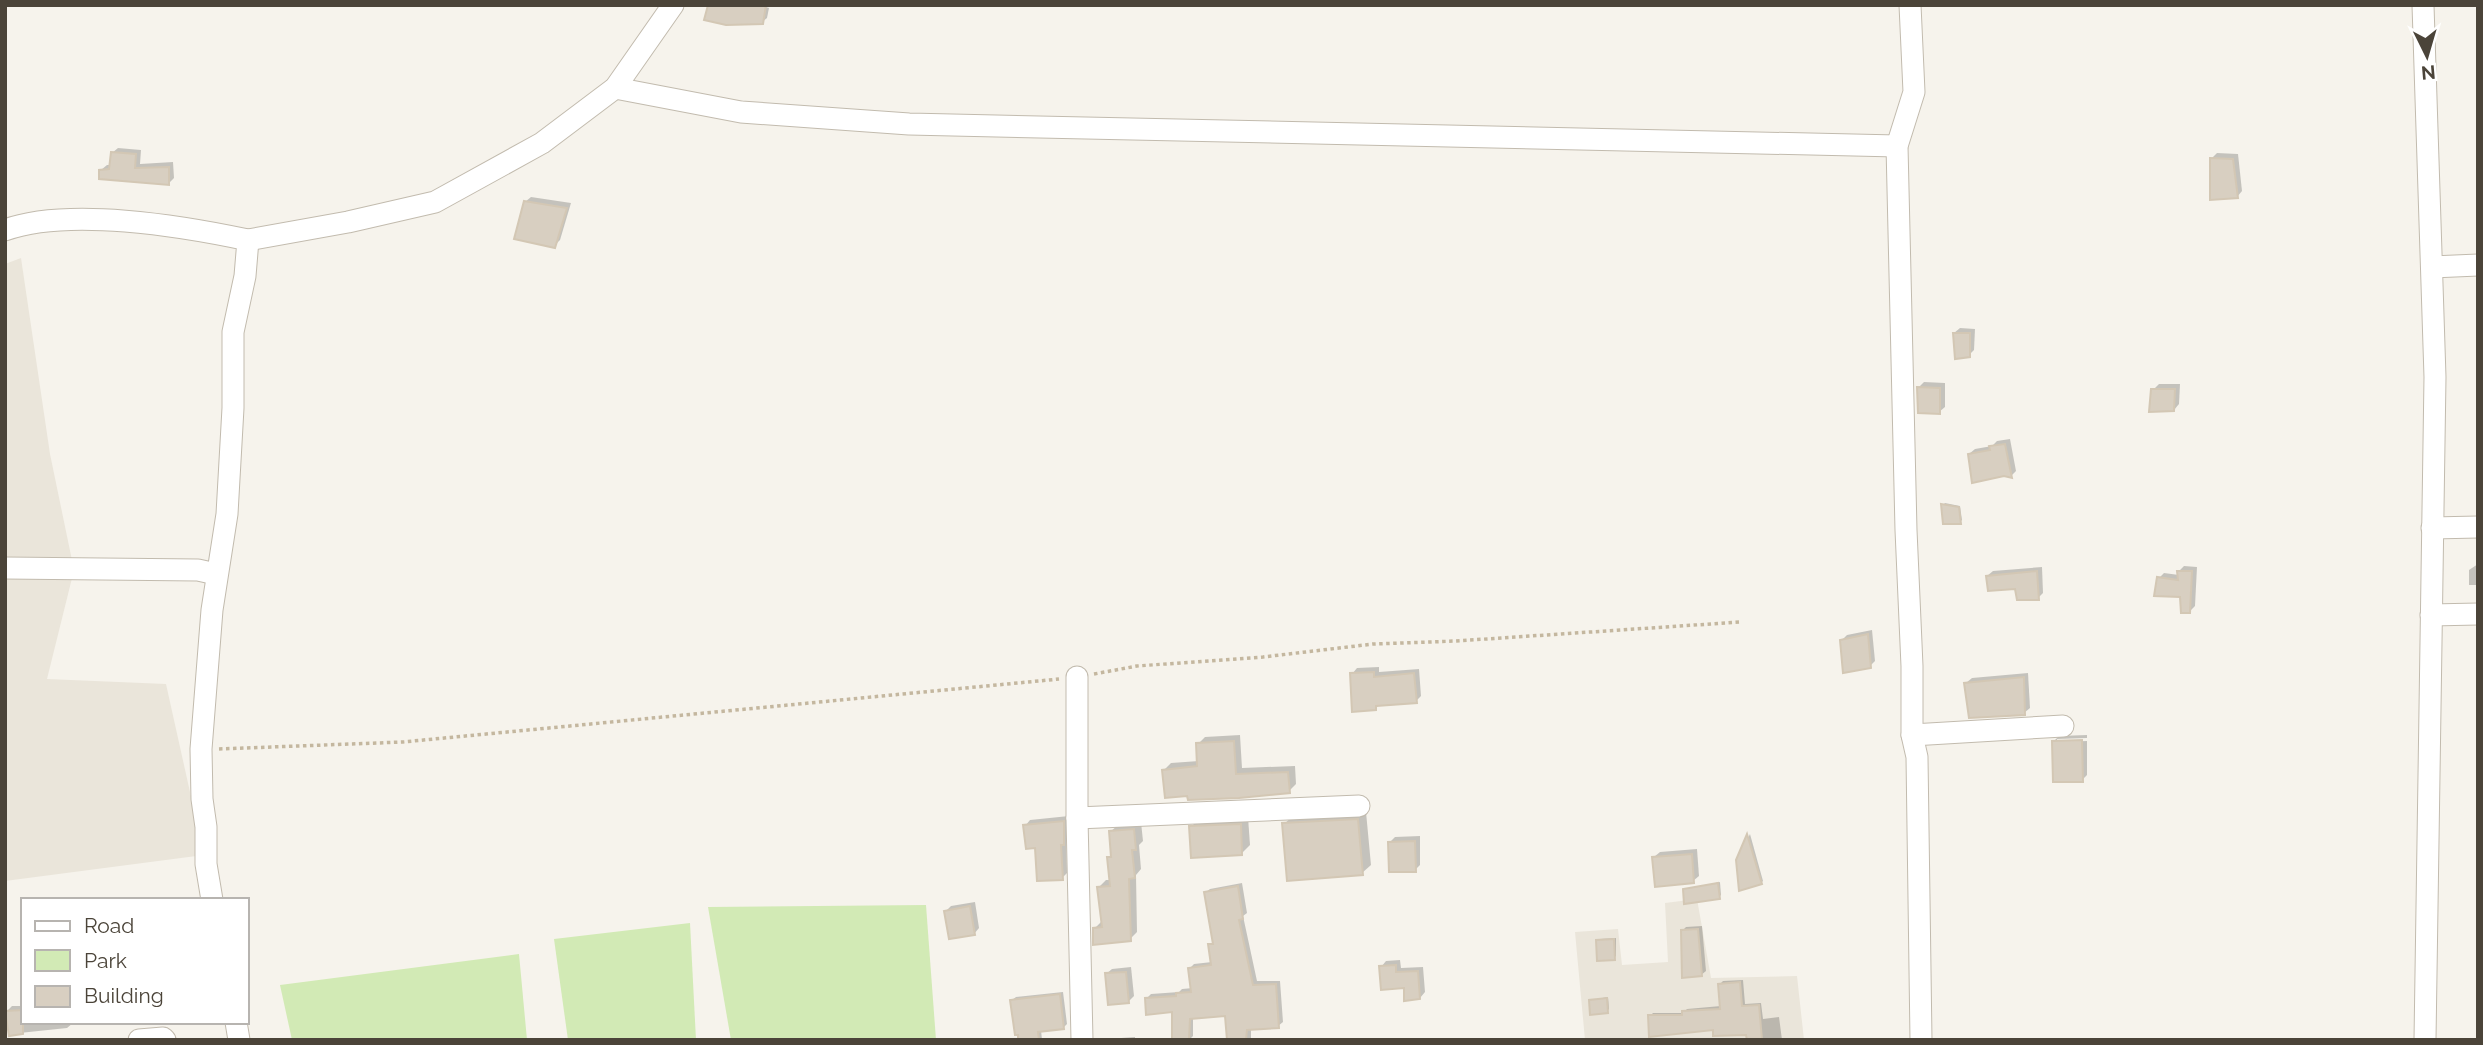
<svg xmlns="http://www.w3.org/2000/svg" width="2483" height="1045" font-family="Raleway,sans-serif">
	<style>
		.residential { fill: #eae5da }
		.green { fill: #d2eab5 }
		.shadow { fill: #0003 }
		.building { fill: #d8cfc1; stroke: #d3c7b4; stroke-width: 2 }
		.lines { fill: none; stroke-linecap: round; stroke-linejoin: round }
		.minor-casing { stroke: #c2bbae; stroke-width: 23 }
		.path { stroke: #c4b79f; stroke-width: 3.5; stroke-dasharray: 3.5 3.5; stroke-linecap: butt }
		.minor { stroke: #fff; stroke-width: 21 }
	</style>
	<rect width="100%" height="100%" fill="#f6f3ec"/>
	<g class="residential">
		<path d="M21 258 50 454 74 570 47 679 166 684 204 855 5 881V264Z"/>
		<path d="M1697 899 1711 978 1797 976 1804 1040H1585L1575 932 1618 929 1622 965 1668 962 1665 903Z"/>
	</g>
	<g class="green">
		<path d="M926 905 936 1040H731L708 907Z"/>
		<path d="M690 923 696 1040H568L554 939Z"/>
		<path d="M519 954 527 1040H292L280 985Z"/>
	</g>
	<g class="shadow">
		<path d="M760 5 769 8 767 18 762 22Z"/>
		<path d="M118 148 141 150 140 164 173 162 174 178 169 183 101 170 107 165H111L112 153Z"/>
		<path d="M2217 153 2238 154 2242 191 2237 197 2212 158Z"/>
		<path d="M531 197 571 203 560 240 554 246 525 202Z"/>
		<path d="M1960 328 1975 329 1974 350 1969 355 1954 333Z"/>
		<path d="M1924 382 1945 383V407L1939 412 1918 388Z"/>
		<path d="M2159 384H2180L2179 404 2174 410 2153 390Z"/>
		<path d="M2010 439 2016 471 2011 476 1969 454 1975 449 1992 446 1997 441Z"/>
		<path d="M1945 503 1960 506 1962 520 1960 522 1943 505Z"/>
		<path d="M2478 564V585H2469V570Z"/>
		<path d="M2184 566 2197 567 2195 606 2189 612 2181 595 2159 578 2164 573 2179 575V571Z"/>
		<path d="M2042 567 2043 593 2038 598 1987 576 1993 571Z"/>
		<path d="M1872 630 1875 661 1870 666 1842 640 1847 635Z"/>
		<path d="M1379 667V672L1419 669 1421 696 1416 701 1380 704 1375 709 1352 674 1357 668Z"/>
		<path d="M2028 673 2030 708 2024 713 1966 683 1972 678Z"/>
		<path d="M1240 735 1242 768 1295 766 1296 784 1289 791 1164 770 1171 763 1199 761 1198 744 1205 737Z"/>
		<path d="M2087 735V738L2057 739V742L2087 741V775L2082 780 2054 741 2059 736Z"/>
		<path d="M1366 812 1371 865 1362 873 1284 824 1293 816Z"/>
		<path d="M1069 816V838L1066 841 1067 873 1062 878 1036 846 1025 826 1030 820Z"/>
		<path d="M1248 817 1250 845 1242 853 1191 827 1199 819Z"/>
		<path d="M1141 822 1143 841 1139 845 1141 869 1136 875 1137 932 1130 939 1094 929 1101 922 1099 887 1106 880H1111L1109 858 1112 854 1110 832 1118 825Z"/>
		<path d="M1750 834 1763 881 1761 883 1737 861Z"/>
		<path d="M1420 836V865L1415 870 1390 842 1395 837Z"/>
		<path d="M1697 849 1699 876 1693 881 1654 857 1660 852Z"/>
		<path d="M1720 882 1721 895 1719 897 1684 890Z"/>
		<path d="M1242 883 1247 913 1243 916 1257 981H1280L1283 1022 1278 1026 1251 1028V1040H1229L1226 1014 1193 1017V1036L1189 1040H1174V1010L1147 998 1151 994 1179 992 1182 989 1193 988 1189 969 1194 964 1212 962 1210 945 1214 941 1205 893 1210 889Z"/>
		<path d="M975 902 979 928 974 934 946 911 951 906Z"/>
		<path d="M1702 926 1706 971 1701 975 1682 931 1686 927Z"/>
		<path d="M1616 938V956L1614 958 1598 941 1600 939Z"/>
		<path d="M1400 960 1401 968 1423 967 1425 992 1420 998 1381 967 1386 961Z"/>
		<path d="M1131 967 1134 996 1128 1002 1106 974 1112 969Z"/>
		<path d="M1743 980 1745 1004 1761 1003 1763 1019 1779 1017 1782 1040H1749L1748 1034 1650 1016 1653 1013H1683L1687 1009 1721 1006 1720 984 1723 981Z"/>
		<path d="M1063 992 1067 1024 1063 1028 1041 1030 1042 1040H1020L1012 1000 1016 997Z"/>
		<path d="M1608 997 1609 1009 1607 1011 1591 1000Z"/>
		<path d="M12 1006H23V1022L73 1023 67 1028 10 1034 7 1011Z"/>
		<path d="M1135 1037V1040H1119L1121 1038Z"/>
	</g>
	<g class="building">
		<path d="M708 5H766L763 24 726 25 704 20Z"/>
		<path d="M111 152 136 154 135 168 169 167V185L99 179V170L109 169Z"/>
		<path d="M2210 158 2233 159 2238 198 2210 200Z"/>
		<path d="M524 201 567 208 555 248 514 239Z"/>
		<path d="M1953 333H1970V357L1955 359Z"/>
		<path d="M1917 387 1940 388V414L1918 413Z"/>
		<path d="M2151 389H2175L2174 411 2149 412Z"/>
		<path d="M2005 444 2012 478 2004 476 1972 483 1968 454 1990 450 1989 446Z"/>
		<path d="M1941 504 1959 507 1961 524H1943Z"/>
		<path d="M2037 571 2039 600H2017L2015 589 1988 591 1986 576Z"/>
		<path d="M2177 571H2192L2190 613H2181L2180 597 2154 596 2157 577 2178 580Z"/>
		<path d="M1868 634 1871 668 1843 673 1840 640Z"/>
		<path d="M1374 672V677L1414 673 1417 703 1376 706V710L1352 712 1350 673Z"/>
		<path d="M2024 677 2025 715 1969 718 1964 683Z"/>
		<path d="M2082 740 2083 782H2053L2052 741Z"/>
		<path d="M1234 741 1236 774 1288 772 1290 793 1239 798 1188 800 1187 796 1165 798 1162 770 1197 766 1196 743Z"/>
		<path d="M1358 819 1363 875 1287 881 1282 823Z"/>
		<path d="M1064 821V845H1061L1063 880 1037 881 1035 848 1026 849 1023 825Z"/>
		<path d="M1241 824 1242 855 1191 858 1189 826Z"/>
		<path d="M1134 829 1136 850H1132L1135 878 1129 879 1131 941 1093 945V928L1102 927 1097 887 1110 886 1107 857H1111L1109 831Z"/>
		<path d="M1747 834 1762 884 1739 891 1736 860Z"/>
		<path d="M1415 841 1416 872H1389L1388 842Z"/>
		<path d="M1692 854 1694 883 1655 887 1652 857Z"/>
		<path d="M1718 883 1720 899 1684 904 1683 889Z"/>
		<path d="M1238 886 1243 919 1239 920 1253 985 1276 984 1279 1028 1247 1030 1246 1040H1227L1225 1016 1190 1019 1189 1040H1172V1012L1146 1015 1145 998 1176 996V993L1191 992 1188 968 1211 965 1208 944H1213L1204 892Z"/>
		<path d="M970 906 975 935 949 939 944 911Z"/>
		<path d="M1698 929 1702 976 1682 978 1681 930Z"/>
		<path d="M1614 939 1615 960 1597 961 1596 940Z"/>
		<path d="M1396 965V972L1418 971 1420 999 1404 1001V988L1381 990 1379 966Z"/>
		<path d="M1126 972 1129 1003 1108 1005 1105 973Z"/>
		<path d="M1740 982 1742 1006 1759 1005 1762 1040H1747L1746 1035 1713 1036V1030L1649 1037 1648 1015H1682V1011L1720 1009 1718 984Z"/>
		<path d="M1060 994 1064 1029 1038 1032 1039 1040H1018V1035H1015L1010 1000Z"/>
		<path d="M1607 998 1608 1013 1590 1015 1589 1000Z"/>
		<path d="M23 1010V1034L9 1036 5 1011Z"/>
	</g>
	<g class="lines">
		<g class="minor-casing">
			<g id="minor">
				<path d="M1910 5 1914 92 1897 146 1906 530 1912 666V735L1917 757 1921 1040"/>
				<path d="M2423 5 2435 377 2425 1040"/>
				<path d="M615 88 741 112 909 124 1897 146"/>
				<path d="M5 230C68 207 182 226 248 240L245 276 233 332V408L227 514 212 610 201 749 202 799 206 827V864L212 900"/>
				<path d="M248 240 348 222 435 202 542 143 615 88 673 5"/>
				<path d="M2432 267 2478 265"/>
				<path d="M2432 528 2478 527"/>
				<path d="M5 568 198 570 216 574"/>
				<path d="M2431 615 2478 614"/>
				<path d="M1077 677V818L1082 1040"/>
				<path d="M1912 735 2063 726"/>
				<path d="M1077 818 1359 806"/>
				<path d="M236 1022 239 1040"/>
				<path d="M139 1040 163 1038 165 1040"/>
			</g>
		</g>
		<g class="path">
			<path d="M1094 674 1137 666 1263 657 1373 644 1456 641 1740 622"/>
			<path d="M219 749 403 742 1059 679"/>
		</g>
		<use href="#minor" class="minor"/>
	</g>
	<rect width="2483" height="1045" fill="none" stroke="#4b4439" stroke-width="14"/>
	<rect x="21" y="898" width="228" height="126" fill="#ffffff" stroke="#b7b4b0" stroke-width="2"/>
	<rect x="35" y="921" width="35" height="10" fill="#ffffff" stroke="#b7b4b0" stroke-width="2"/>
	<text x="84" y="933" font-size="21" fill="#4b4439">Road</text>
	<rect x="35" y="950" width="35" height="21" fill="#d2eab5" stroke="#b7b4b0" stroke-width="2"/>
	<text x="84" y="968" font-size="21" fill="#4b4439">Park</text>
	<rect x="35" y="986" width="35" height="21" fill="#d8cfc1" stroke="#b7b4b0" stroke-width="2"/>
	<text x="84" y="1003" font-size="21" fill="#4b4439">Building</text>
	<g transform="translate(2427 56) rotate(175)" stroke="#ffffff" stroke-width="5" paint-order="stroke">
	<path d="M0-5L12 26L0 18L-12 26Z" fill="#4b4439"/>
	<text y="-10" font-size="19" font-weight="bold" text-anchor="middle" fill="#4b4439">N</text>
	</g>
</svg>
